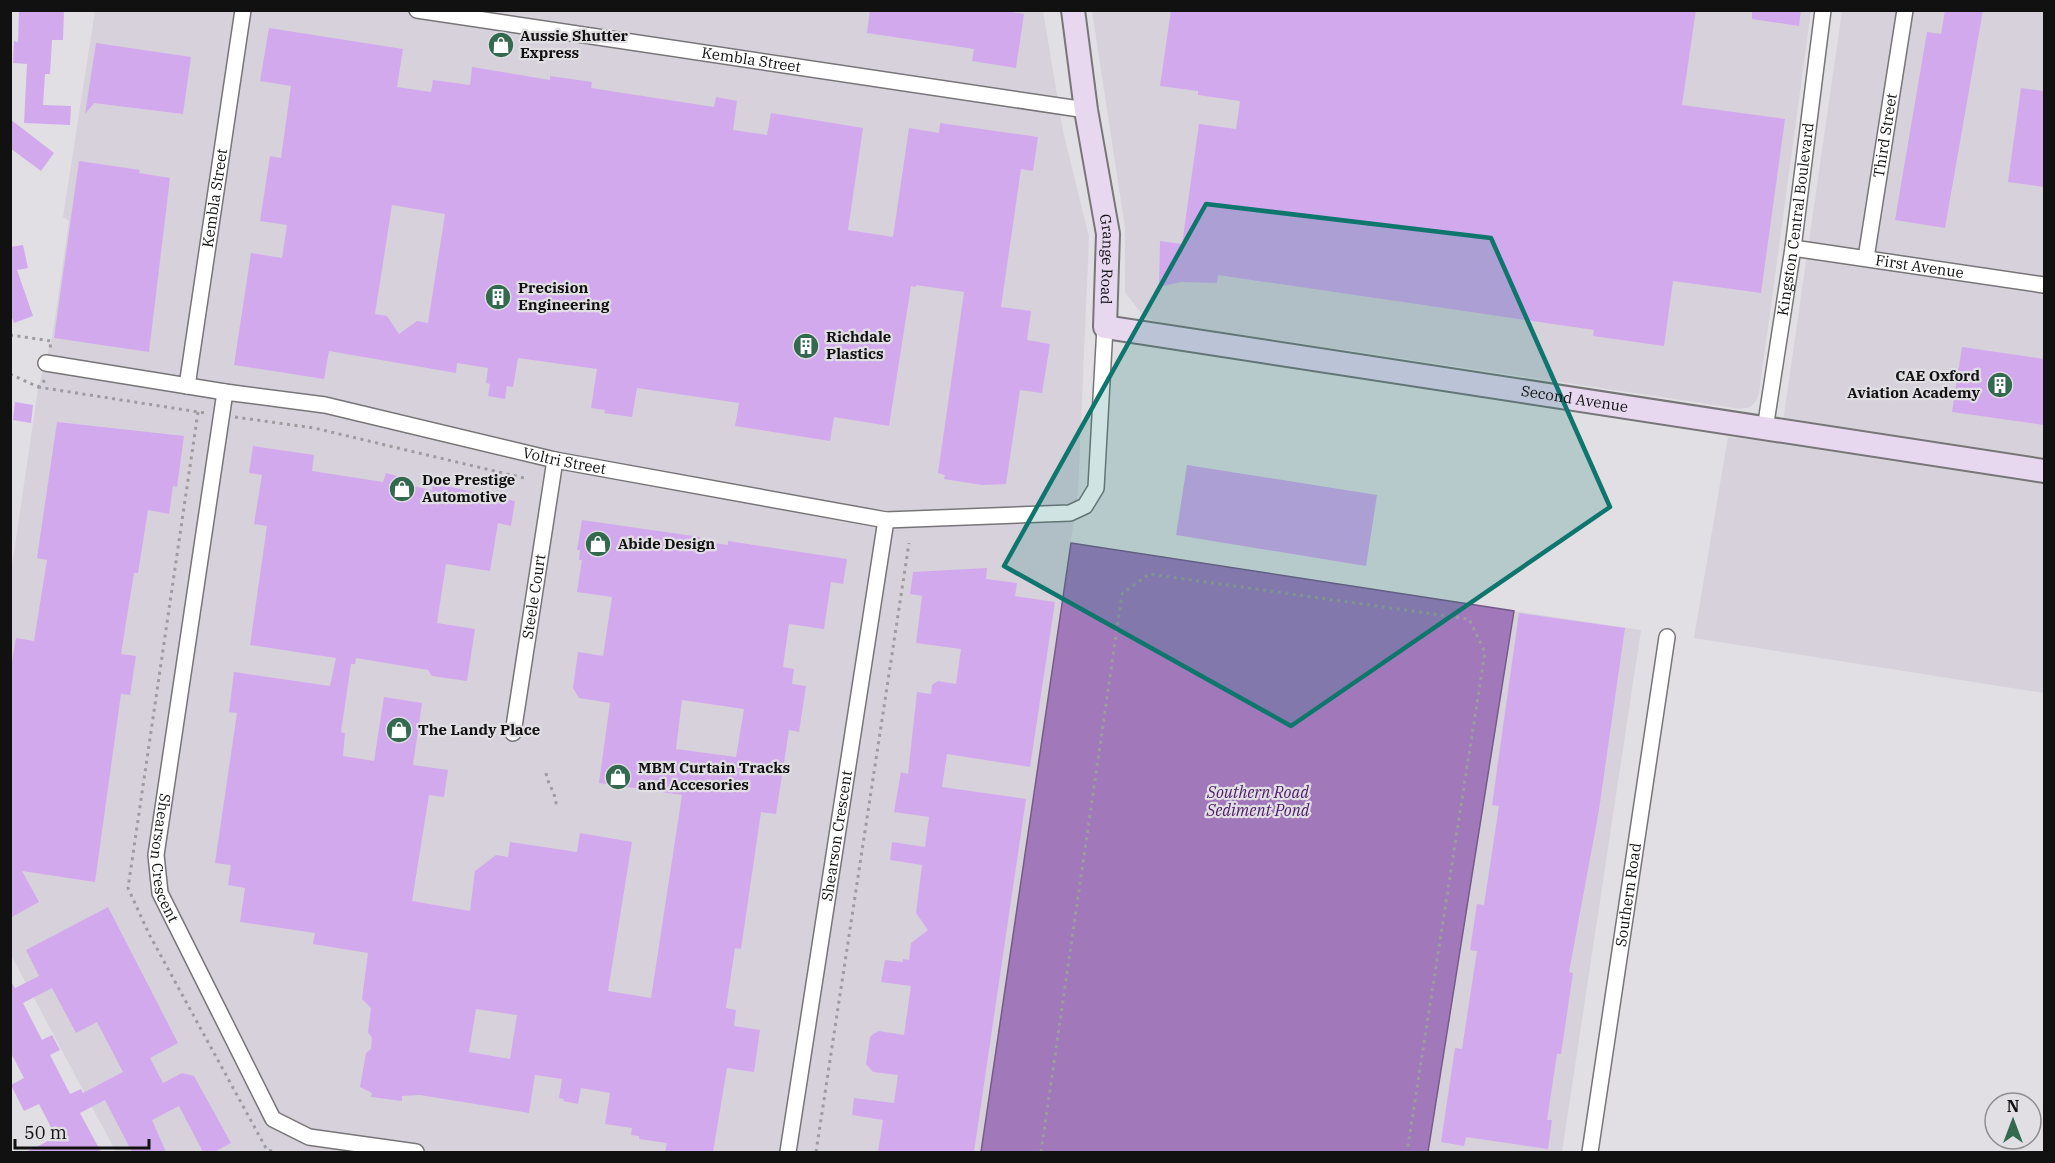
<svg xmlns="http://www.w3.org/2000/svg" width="2055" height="1163" font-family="'IBM Plex Serif',serif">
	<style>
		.built { fill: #d7d1db }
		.water { fill: #a179bb; stroke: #765a88; stroke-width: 1.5 }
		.building { fill: #d3a9ee; fill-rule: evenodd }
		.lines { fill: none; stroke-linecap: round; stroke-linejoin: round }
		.minor-casing { stroke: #777578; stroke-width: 18 }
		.secondary-casing { stroke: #777578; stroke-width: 26 }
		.path { stroke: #9d9c9f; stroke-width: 3; stroke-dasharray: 3 4.5; stroke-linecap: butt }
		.minor { stroke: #fff; stroke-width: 15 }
		.secondary { stroke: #e7d8f0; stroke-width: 22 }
		.marked { fill: #0f766e; fill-opacity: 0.2; stroke: #0f766e; stroke-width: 4.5; stroke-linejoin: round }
		.labels { text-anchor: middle; stroke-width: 4.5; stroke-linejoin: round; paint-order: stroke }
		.poi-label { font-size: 15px; font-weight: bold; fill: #111112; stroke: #e1dfe3; text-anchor: start }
		.street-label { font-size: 15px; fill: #111112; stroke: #e1dfe3 }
		.water-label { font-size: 16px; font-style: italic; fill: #4e1969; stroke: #e1dfe3 }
	</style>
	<rect width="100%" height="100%" fill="#e1dfe3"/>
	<g class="built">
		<path d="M95 11H1043L1063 131 1089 237 1078 492 981 1152H116L11 955V573L38 389 52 338 69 221 63 217Z"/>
		<path d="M1092 11H1811L1759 394 1756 401 1750 407 1741 409 1158 322 1144 317 1125 292V228Z"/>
		<path d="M1842 11H2044V693L1694 638 1728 437 1780 443Z"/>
		<path d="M1514 611 1641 630 1562 1152H1428Z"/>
	</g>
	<path class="water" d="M1071 543 1514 611 1428 1152H981Z"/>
	<g class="building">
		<path d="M19 10H64L63 40H52L50 74H45L43 105 71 106 70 125 24 123 27 64 13 63 14 41 18 42Z"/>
		<path d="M870 10H1002L1024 14 1016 68 972 61 974 49 867 33Z"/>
		<path d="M1171 10H1696L1682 105 1785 119 1761 293 1673 281 1664 346 1593 336 1594 330 1218 275 1217 283 1181 282 1159 287 1160 241 1182 244 1199 124 1236 129 1240 101 1198 95V91L1160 86Z"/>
		<path d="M1752 10H1801L1799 26 1752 19Z"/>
		<path d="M1945 10H1983L1945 228 1895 220 1927 32 1941 34Z"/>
		<path d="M269 28 403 49 397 87 431 92 433 80 470 85 472 67 550 80V76L592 82 591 88 714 107 716 97 737 101 733 130 767 135 771 113 863 128 848 230 893 237 909 128 939 133 940 123 1038 137 1033 171 1021 169 1001 307 1031 311 1027 340 1050 344 1042 393 1020 390 1006 484 982 485 944 479 945 475 938 473 964 292 916 285V287L911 286 889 426 834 417 830 441 735 426 739 403 637 388 632 417 604 413 605 410 591 408 597 369 518 358 513 387 507 386 505 399 488 396 490 384 486 383 488 368 457 363 456 373 329 351 324 379 234 365 251 253 282 258 287 225 260 221 270 156 281 158 291 86 260 81ZM392 205 445 214 428 323 417 321 399 334 387 316 375 314Z"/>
		<path d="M96 43 191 57 183 114 94 103 85 114Z"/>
		<path d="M2021 88 2044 91V187L2008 182Z"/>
		<path d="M10 119 54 153 41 171 10 148Z"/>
		<path d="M79 161 140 170 139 173 170 178 149 352 54 338Z"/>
		<path d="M23 245 28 268 17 270 33 316 14 323 10 312V247Z"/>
		<path d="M1962 347 2044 359V425L1952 412Z"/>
		<path d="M15 402 33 405 31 423 13 420Z"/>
		<path d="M57 422 184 436 177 487 173 486 169 514 148 510 138 573H134L121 654 136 656 130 695 121 694 95 882 22 871 39 902 10 918V673L16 638 34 641 47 560 37 558Z"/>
		<path d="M253 446 314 455 312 471 383 482 386 473 404 478 403 483 417 487 432 490 433 485 451 487 515 501 511 526 498 523 490 571 446 564 437 623 475 629 467 681 432 676 428 670 356 658 355 664H351L341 732 345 733 343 756 374 761 384 697 422 703 413 765 448 770 444 797 429 795 412 901 470 911 475 871 496 855 508 857 510 842 577 852 580 833 632 842 608 991 651 998 682 795 599 783 610 703 579 698 573 688 578 652 603 656 612 597 577 592 582 560H579L580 550H577L582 520 700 537 699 541 728 545V541L847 559 843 584 831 582 824 629 789 624 783 667 794 669 792 684 806 686 799 732 789 730 776 814 761 812 741 949 735 948 726 1008 736 1010 734 1026 760 1030 754 1072 727 1068 713 1152H665L667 1143 639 1139V1136L631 1135 632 1128 605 1124 610 1093 581 1088 578 1104 563 1101 564 1099 559 1098 562 1079 535 1075 529 1113 420 1095 402 1096V1101L371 1097 372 1093 360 1087 366 1053 371 1049 372 1038 368 1032 371 1008 362 999 368 953 313 944 315 933 240 922 245 888 228 885 231 865 215 863 237 713 229 712 234 672 330 686 336 658 250 645 267 526 254 524 262 475 249 473ZM682 700 744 709 736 757 676 749ZM476 1009 517 1015 510 1059 469 1052Z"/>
		<path d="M1187 465 1377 495 1366 566 1176 535Z"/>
		<path d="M987 568 986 579 1017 583 1015 596 1055 602 1030 767 947 754 942 787 1026 799 974 1152H878L883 1120 852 1115 854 1098 894 1103 898 1075 873 1072 866 1064 870 1037 873 1034 879 1031 904 1035 911 986 881 982 885 960 903 962V959L909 960 911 943 928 930 916 913 922 865 890 860 892 842 925 847 929 817 894 812 901 772 908 774 917 692 931 694 932 685 938 681 956 684 961 649 916 643 922 596 910 594 913 572Z"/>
		<path d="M1519 613 1625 628 1599 810 1569 972 1573 973 1561 1054H1557L1547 1120H1552L1548 1149 1466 1137 1464 1146 1441 1142 1455 1048 1462 1049 1477 951 1470 950 1477 904 1484 905 1499 806 1492 805Z"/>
		<path d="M108 907 178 1043 150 1058 163 1083 182 1073 194 1076 231 1143 214 1152H203L179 1106 152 1120 166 1152H132L105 1100 80 1113 101 1152H26L56 1137 39 1104 24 1111 11 1085 24 1078 10 1051V980L15 988 39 976 26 950ZM52 988 76 1033 97 1022 123 1072 83 1093 81 1089 70 1094 50 1055 60 1050 52 1035 42 1040 23 1003Z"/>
	</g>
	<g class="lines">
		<g class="minor-casing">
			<g id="minor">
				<path id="s1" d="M417 10 1086 110"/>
				<path id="s2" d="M1793 248 2044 285"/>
				<path id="s3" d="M1866 258 1905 10"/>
				<path id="s4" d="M46 363 225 392 325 405 555 460 886 520 1070 513 1085 506 1096 488 1105 327"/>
				<path id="s5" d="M187 386 243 10"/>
				<path id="s6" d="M225 392 156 855 160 893 273 1119 309 1137 416 1152"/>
				<path id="s7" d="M1765 429 1793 248 1823 10"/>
				<path id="s8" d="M513 733 555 460"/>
				<path id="s9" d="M788 1152 886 520"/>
				<path id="s10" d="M1590 1152 1667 637"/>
			</g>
		</g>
		<g class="secondary-casing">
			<g id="secondary">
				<path id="s11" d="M1073 10 1086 110 1108 234 1105 327 2044 471"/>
			</g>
		</g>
		<g class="path">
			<path d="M10 335 51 341 50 349"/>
			<path d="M10 374 38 387 47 378"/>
			<path d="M38 387 205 413"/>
			<path d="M198 412 128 888 149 934 267 1150 276 1152"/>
			<path d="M235 417 314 428 528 479"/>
			<path d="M546 773C548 786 557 794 556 807"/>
			<path d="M816 1152 909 543"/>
			<path d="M1041 1152 1122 594 1149 574 1469 619 1485 652 1407 1152"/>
		</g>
		<use href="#minor" class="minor"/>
		<use href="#secondary" class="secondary"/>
	</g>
	<path class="marked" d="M1206 204 1491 238 1610 507 1291 726 1004 566Z"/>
	<defs>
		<g id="shop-disc" transform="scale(1.35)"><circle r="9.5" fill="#33694f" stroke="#e1dfe3"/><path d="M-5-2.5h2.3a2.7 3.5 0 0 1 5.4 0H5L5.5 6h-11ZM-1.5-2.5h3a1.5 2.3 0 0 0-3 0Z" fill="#fff"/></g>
		<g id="building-disc" transform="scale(1.35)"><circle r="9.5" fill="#33694f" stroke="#e1dfe3"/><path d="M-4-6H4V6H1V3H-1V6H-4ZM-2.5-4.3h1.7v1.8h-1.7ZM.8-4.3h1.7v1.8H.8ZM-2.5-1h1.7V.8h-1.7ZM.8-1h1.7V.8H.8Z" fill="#fff"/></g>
	</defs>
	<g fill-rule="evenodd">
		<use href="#shop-disc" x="501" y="45"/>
		<use href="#building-disc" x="498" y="297"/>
		<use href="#building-disc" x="806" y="346"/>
		<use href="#building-disc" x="2000" y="385"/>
		<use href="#shop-disc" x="402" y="489"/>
		<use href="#shop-disc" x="598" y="544"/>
		<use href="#shop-disc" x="399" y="730"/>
		<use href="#shop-disc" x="618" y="777"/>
	</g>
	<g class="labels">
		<g class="poi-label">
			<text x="520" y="41">Aussie Shutter<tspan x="520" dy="17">Express</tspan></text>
			<text x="518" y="293">Precision<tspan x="518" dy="17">Engineering</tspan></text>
			<text x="826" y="342">Richdale<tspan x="826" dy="17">Plastics</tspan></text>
			<text x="1980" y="381" text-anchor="end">CAE Oxford<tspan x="1980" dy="17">Aviation Academy</tspan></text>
			<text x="422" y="485">Doe Prestige<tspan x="422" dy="17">Automotive</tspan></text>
			<text x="618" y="549">Abide Design</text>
			<text x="418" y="735">The Landy Place</text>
			<text x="638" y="773">MBM Curtain Tracks<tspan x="638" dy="17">and Accesories</tspan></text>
		</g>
		<g class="street-label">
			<text dy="5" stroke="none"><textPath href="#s1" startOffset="338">Kembla Street</textPath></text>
			<text dy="5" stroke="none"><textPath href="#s3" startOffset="124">Third Street</textPath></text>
			<text dy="5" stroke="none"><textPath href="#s5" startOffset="190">Kembla Street</textPath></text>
			<text dy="5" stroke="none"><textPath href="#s7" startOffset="212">Kingston Central Boulevard</textPath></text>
			<text dy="5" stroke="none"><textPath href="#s11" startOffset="252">Grange Road</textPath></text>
			<text dy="5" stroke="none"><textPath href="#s2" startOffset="128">First Avenue</textPath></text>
			<text dy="5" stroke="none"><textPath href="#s11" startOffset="795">Second Avenue</textPath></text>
			<text dy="5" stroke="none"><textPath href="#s4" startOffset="528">Voltri Street</textPath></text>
			<text dy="5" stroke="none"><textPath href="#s8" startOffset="138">Steele Court</textPath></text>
			<text dy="5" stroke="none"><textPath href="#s9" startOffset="320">Shearson Crescent</textPath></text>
			<text dy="5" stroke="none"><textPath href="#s6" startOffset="472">Shearson Crescent</textPath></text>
			<text dy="5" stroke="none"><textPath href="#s10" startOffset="260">Southern Road</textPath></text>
		</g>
		<g class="water-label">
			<text x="1258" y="798">Southern Road<tspan x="1258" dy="18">Sediment Pond</tspan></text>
		</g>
	</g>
	<rect width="2055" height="1163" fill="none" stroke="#111112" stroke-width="24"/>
	<g transform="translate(2013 1121)"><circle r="28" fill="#e1dfe3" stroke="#8e8d8f" stroke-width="1.5"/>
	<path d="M0-4.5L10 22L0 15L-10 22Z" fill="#33694f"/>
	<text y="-9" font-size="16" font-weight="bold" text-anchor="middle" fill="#111112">N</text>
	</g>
	<path d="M15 1139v9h134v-9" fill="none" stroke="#111112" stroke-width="3"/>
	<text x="24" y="1139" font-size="18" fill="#111112" stroke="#e1dfe3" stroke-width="4.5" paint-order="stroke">50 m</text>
</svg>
